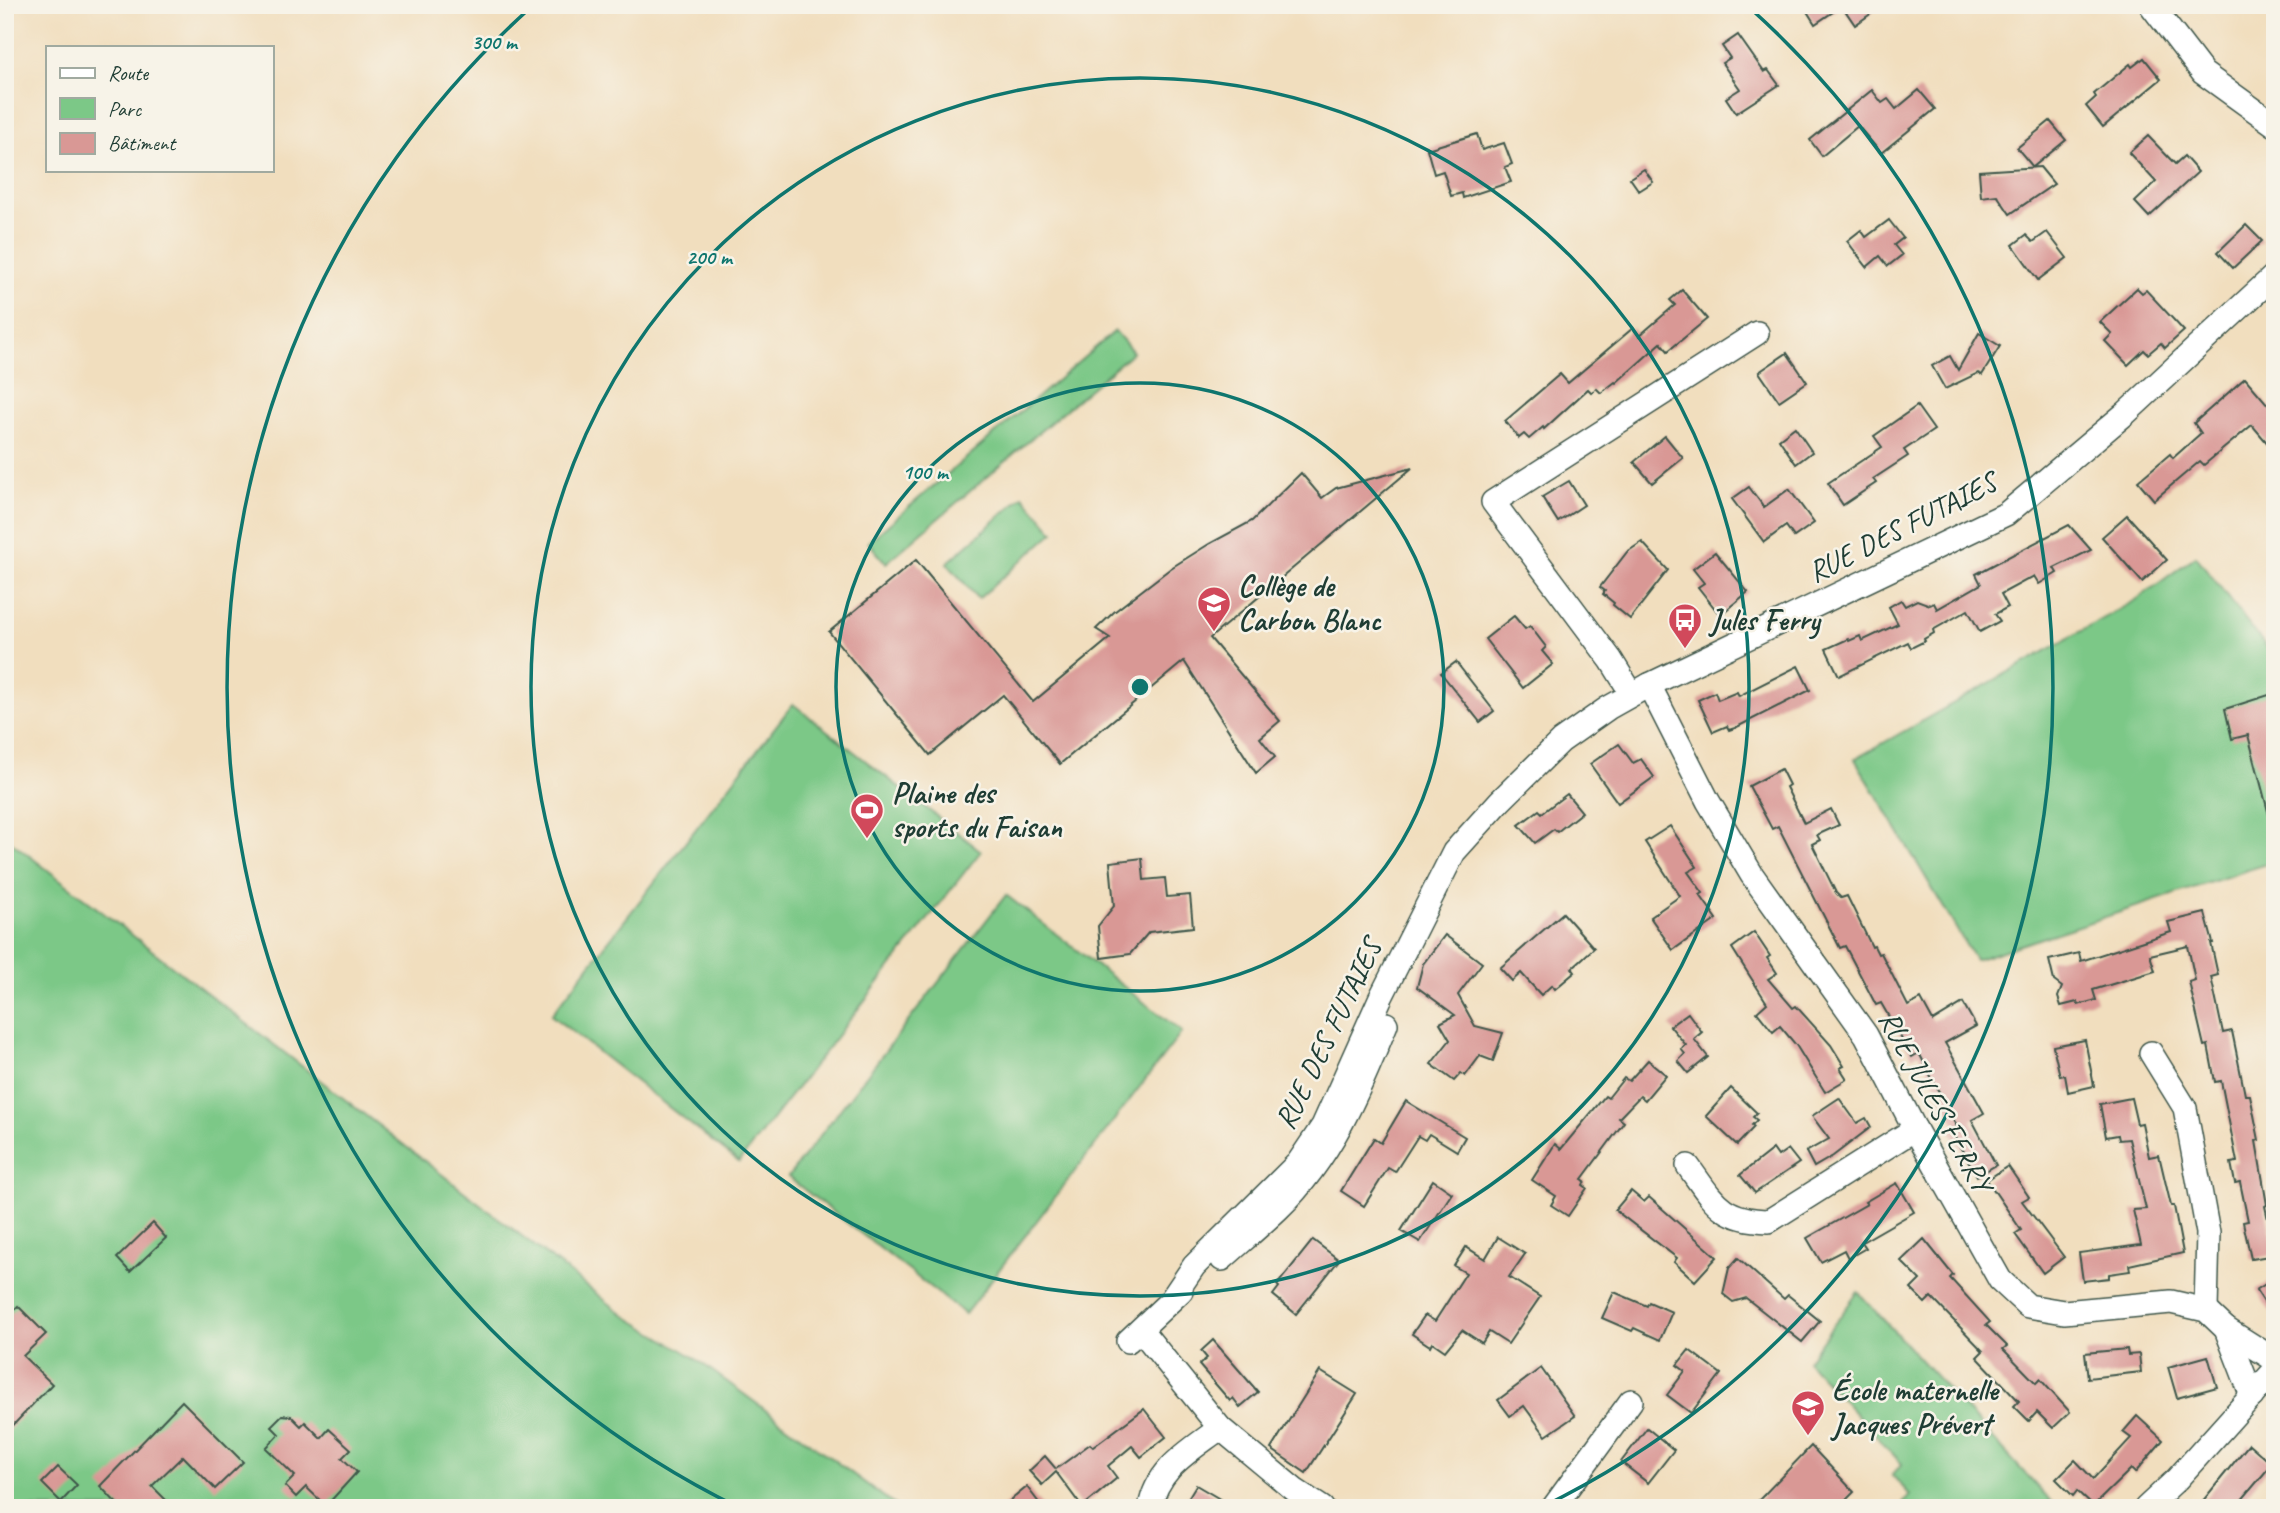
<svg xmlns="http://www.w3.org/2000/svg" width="2280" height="1513" font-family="Caveat,sans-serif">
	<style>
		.green { fill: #7cc887; stroke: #4e825e; stroke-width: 2 }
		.building { fill: #d99895 }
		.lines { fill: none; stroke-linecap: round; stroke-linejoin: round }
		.minor-casing { stroke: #3e5549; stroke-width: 26 }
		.minor { stroke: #fff; stroke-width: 23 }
		.ring { fill: none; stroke: #0f766e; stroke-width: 3.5 }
		.labels { text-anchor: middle; stroke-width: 5; stroke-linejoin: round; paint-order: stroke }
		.street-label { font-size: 30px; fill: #1f3d34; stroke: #f7f3e8 }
		.poi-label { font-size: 30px; font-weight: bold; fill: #1f3d34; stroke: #f7f3e8; text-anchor: start }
		.centre { fill: #0f766e; stroke: #f7f3e8; stroke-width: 3.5 }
		.ring-label { font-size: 21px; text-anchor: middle; font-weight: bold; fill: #0f766e; stroke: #f7f3e8; stroke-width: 5; stroke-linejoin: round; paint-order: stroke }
	</style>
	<rect width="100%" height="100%" fill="#f7f3e8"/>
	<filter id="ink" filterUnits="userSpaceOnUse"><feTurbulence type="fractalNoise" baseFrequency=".0143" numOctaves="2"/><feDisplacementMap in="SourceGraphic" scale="14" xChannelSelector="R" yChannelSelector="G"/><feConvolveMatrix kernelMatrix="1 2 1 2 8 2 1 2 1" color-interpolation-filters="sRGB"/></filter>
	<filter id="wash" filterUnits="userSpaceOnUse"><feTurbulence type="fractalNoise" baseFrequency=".00686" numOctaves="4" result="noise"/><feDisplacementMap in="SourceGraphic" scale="28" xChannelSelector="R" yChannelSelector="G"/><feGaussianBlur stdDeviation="1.57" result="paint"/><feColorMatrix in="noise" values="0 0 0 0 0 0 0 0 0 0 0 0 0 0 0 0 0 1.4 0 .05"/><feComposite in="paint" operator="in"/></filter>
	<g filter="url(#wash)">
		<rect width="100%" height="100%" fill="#f1debe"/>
		<g class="green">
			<path d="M1115 331 1133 352 886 563 868 542Z"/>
			<path d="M1023 496 1054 532 978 599 947 563Z"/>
			<path d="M2196 556 2275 658V861L1975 960 1855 759 2136 600Z"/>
			<path d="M793 704 981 851 739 1162 551 1015Z"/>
			<path d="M5 837 624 1315 692 1356 899 1508H5Z"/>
			<path d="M1006 895 1182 1032 965 1314 788 1177Z"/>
			<path d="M1858 1292 2054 1505 2052 1508H1899L1910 1495 1892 1475 1902 1464 1807 1361Z"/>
		</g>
		<g id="blocks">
			<g class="building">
				<path d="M1803 5H1883L1855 25 1842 6 1815 24Z"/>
				<path d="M1738 35 1764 72 1768 70 1779 85 1736 113 1726 98 1740 89 1722 63 1730 58 1722 46Z"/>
				<path d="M2144 58 2161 79 2103 127 2086 106 2096 97 2094 94 2130 64 2132 67Z"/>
				<path d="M1872 90 1882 103 1888 99 1896 109 1919 90 1935 109 1881 153 1858 126 1822 156 1810 140Z"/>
				<path d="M2050 121 2066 140 2033 167 2017 148Z"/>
				<path d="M1477 134 1482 150 1504 143 1512 164 1505 167 1511 182 1463 198 1462 193 1451 196 1443 171 1434 174 1427 149Z"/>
				<path d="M2148 136 2175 164 2184 156 2198 172 2149 217 2135 202 2156 182 2129 153Z"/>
				<path d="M2040 167 2054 184 2010 214 1997 195 1981 197 1979 171Z"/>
				<path d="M1644 169 1653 182 1639 191 1630 178Z"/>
				<path d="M1889 220 1903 238 1894 245 1902 255 1888 266 1880 256 1867 267 1847 241 1861 230 1866 237Z"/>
				<path d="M2246 225 2262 241 2233 268 2218 252Z"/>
				<path d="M2047 232 2067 258 2038 280 2013 245 2026 235 2033 242Z"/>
				<path d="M2137 288 2142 293 2146 290 2184 331 2165 348 2161 343 2148 354 2144 350 2128 365 2105 341 2112 334 2100 322Z"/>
				<path d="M1682 290 1707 319 1668 351 1661 343 1616 383 1615 382 1601 393 1596 388 1592 393 1588 389 1544 429 1543 427 1529 439 1524 434 1519 438 1505 421 1560 374 1568 383 1633 328 1639 336 1675 305 1670 300Z"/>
				<path d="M1979 333 2000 346 1982 375 1978 373 1945 389 1932 366 1950 356 1958 370Z"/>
				<path d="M1787 353 1807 382 1779 401 1759 372Z"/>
				<path d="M2245 378 2275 413V452L2252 425 2204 465 2200 461 2154 500 2138 481 2170 454 2173 458 2201 433 2194 423Z"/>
				<path d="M1917 406 1934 430 1904 450 1908 456 1873 479 1876 483 1843 505 1828 483 1882 447 1874 436Z"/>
				<path d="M1795 427 1812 452 1796 464 1779 439Z"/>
				<path d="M1665 436 1683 458 1652 483 1634 462Z"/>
				<path d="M1412 468 1210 638 1280 721 1260 738 1275 757 1256 773 1184 661 1060 764 1003 695 930 755 829 632 916 560 1033 702 1110 638 1096 629 1114 612 1171 568 1209 544 1252 521 1301 473 1322 498 1336 488Z"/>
				<path d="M1569 481 1584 505 1558 522 1542 497Z"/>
				<path d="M1749 487 1764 507 1789 489 1814 523 1794 537 1786 526 1764 542 1732 499Z"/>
				<path d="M2127 515 2167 560 2142 582 2102 537Z"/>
				<path d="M2069 525 2091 550 2054 568 2057 573 2039 584 2034 576 2001 594 2008 607 1995 614 2000 621 1980 632 1968 610 1933 630 1934 633 1924 639 1925 641 1911 648 1908 642 1839 676 1826 649 1848 639 1849 641 1860 636 1862 641 1898 624 1889 607 1901 600 1905 606 1917 600 1930 605 1934 603 1937 609 1981 584 1976 574Z"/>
				<path d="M1642 542 1668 570 1630 619 1613 605 1614 603 1603 594 1605 591 1600 587 1627 552Z"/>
				<path d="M1715 552 1748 592 1720 615 1698 587 1704 583 1693 569Z"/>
				<path d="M1514 616 1525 629 1530 626 1546 647 1542 651 1553 664 1523 688 1485 639Z"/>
				<path d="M1456 662 1494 711 1480 722 1441 673Z"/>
				<path d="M1798 666 1810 690 1735 728 1729 730 1727 726 1713 732 1698 700 1715 692 1718 700 1737 692 1739 696Z"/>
				<path d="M2275 693V814L2269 815 2248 735 2232 739 2225 709Z"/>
				<path d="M1619 744 1633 763 1641 759 1654 777 1618 803 1590 764Z"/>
				<path d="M1781 769 1789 785 1786 787 1804 823 1831 809 1839 825 1817 835 1820 840 1812 844 1836 893 1841 898 1847 896 1872 947 1874 946 1878 954 1881 953 1908 1006 1921 999 1933 1021 1963 1003 1976 1026 1945 1043 1984 1113 1972 1120 1996 1165 1977 1176 1951 1131 1957 1127 1919 1053 1912 1057 1881 1003 1876 1005 1845 946 1840 948 1778 826 1772 829 1749 786Z"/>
				<path d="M1567 794 1582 812 1557 832 1554 829 1535 843 1519 825 1539 810 1542 813Z"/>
				<path d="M1670 826 1697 867 1688 872 1703 893 1700 895 1717 919 1673 950 1650 917 1680 896 1645 842Z"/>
				<path d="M1142 858 1144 880 1165 878 1167 897 1190 895 1193 927 1149 932 1130 954 1101 958 1098 926 1114 906 1110 862Z"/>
				<path d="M1563 913 1594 948 1572 968 1575 972 1555 989 1552 985 1541 995 1521 973 1512 981 1500 968Z"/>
				<path d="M2205 913 2213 943H2211L2218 975 2211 977 2223 1033 2232 1031 2245 1095H2250L2259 1140 2256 1141 2267 1205 2265 1206 2275 1251V1255L2251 1259 2243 1222 2248 1221 2240 1182 2235 1183 2231 1163 2237 1162 2221 1081 2215 1082 2208 1045 2204 1046 2189 982 2195 980 2188 946 2150 955 2155 971 2093 990 2096 1000 2078 1005 2077 1002 2061 1006 2058 997 2062 987 2054 981 2049 960 2079 953 2081 961 2171 932 2168 922Z"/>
				<path d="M1754 932 1770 956 1767 958 1777 973 1768 979 1793 1008 1796 1006 1831 1045 1844 1066 1840 1068 1847 1079 1825 1092 1796 1045 1780 1026 1773 1032 1757 1012 1767 1003 1732 948Z"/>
				<path d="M1445 935 1482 963 1458 995 1475 1026 1503 1033 1493 1061 1480 1056 1465 1076 1461 1073 1454 1081 1431 1064 1450 1040 1440 1023 1455 1015 1417 987 1423 964Z"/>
				<path d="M1688 1013 1702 1032 1694 1039 1708 1057 1688 1073 1678 1061 1685 1054 1681 1049 1686 1045 1670 1026Z"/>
				<path d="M2085 1040 2094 1086 2068 1092 2065 1075 2060 1076 2053 1046Z"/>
				<path d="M1648 1060 1666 1075 1645 1100 1640 1096 1619 1118 1624 1122 1582 1179 1585 1181 1583 1185 1587 1188 1568 1216 1551 1205 1556 1196 1532 1180 1555 1144 1561 1149 1605 1096 1608 1098 1624 1078 1629 1081Z"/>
				<path d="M1731 1088 1757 1113 1753 1117 1757 1120 1752 1125 1754 1127 1737 1145 1706 1116Z"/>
				<path d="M1839 1098 1857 1123 1866 1118 1871 1127 1833 1156 1814 1167 1806 1152 1829 1139 1812 1116Z"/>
				<path d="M2131 1098 2137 1124 2142 1123 2149 1157 2159 1155 2171 1206H2174L2183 1253 2129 1265 2130 1271 2109 1274V1278L2083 1281 2079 1253 2141 1245 2133 1210 2146 1209 2129 1139 2119 1140 2118 1135 2106 1137 2100 1104Z"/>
				<path d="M1406 1101 1465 1137 1457 1151 1429 1134 1425 1140 1418 1136 1395 1172 1388 1168 1364 1206 1341 1191 1374 1138 1381 1143Z"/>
				<path d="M1773 1149 1778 1156 1788 1149 1799 1163 1755 1193 1740 1175Z"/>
				<path d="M2008 1166 2029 1197 2022 1201 2064 1257 2043 1273 2015 1234 2021 1230 1987 1180Z"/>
				<path d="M1433 1180 1452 1193 1420 1242 1401 1231Z"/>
				<path d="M1897 1183 1914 1212 1862 1242 1866 1248 1848 1258 1844 1250 1821 1262 1807 1238 1867 1204 1865 1202Z"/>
				<path d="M1631 1191 1644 1202 1649 1197 1717 1257 1695 1281 1674 1262 1677 1258 1615 1210Z"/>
				<path d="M153 1223 166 1238 130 1272 117 1258Z"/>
				<path d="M1498 1237 1525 1254 1509 1277 1540 1297 1508 1344 1489 1332 1482 1343 1462 1330 1445 1351 1432 1342 1430 1346 1412 1334 1425 1315 1435 1321 1466 1273 1454 1266 1466 1247 1485 1259Z"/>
				<path d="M1924 1239 1953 1275 1950 1278 1990 1322 1986 1325 2007 1346 2003 1349 2036 1383 2040 1379 2070 1412 2053 1428 2037 1412 2029 1421 2014 1406 2019 1401 1977 1357 1983 1351 1931 1297 1925 1303 1911 1289 1920 1280 1901 1261Z"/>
				<path d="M1313 1240 1339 1260 1296 1314 1273 1295 1279 1287 1277 1285Z"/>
				<path d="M1738 1258 1784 1299 1788 1295 1820 1321 1802 1342 1746 1298 1733 1302 1723 1294 1729 1268Z"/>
				<path d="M2275 1278V1319L2256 1290Z"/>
				<path d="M1614 1292 1647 1306 1649 1302 1672 1312 1660 1340 1634 1328 1632 1331 1602 1318Z"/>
				<path d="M18 1306 46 1334 23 1356 52 1384 5 1434V1319Z"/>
				<path d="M1213 1340 1258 1392 1240 1407 1233 1398 1230 1401 1199 1365 1207 1358 1201 1351Z"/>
				<path d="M2127 1349 2128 1355 2139 1354 2141 1372 2088 1378 2085 1353Z"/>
				<path d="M1689 1350 1721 1374 1691 1413 1667 1395 1685 1371 1677 1365Z"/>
				<path d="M2208 1356 2217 1387 2177 1398 2168 1367Z"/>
				<path d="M1541 1368 1575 1416 1546 1436 1524 1406 1510 1416 1498 1400Z"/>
				<path d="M1320 1371 1357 1394 1306 1473 1271 1449Z"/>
				<path d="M182 1401 243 1462 215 1489 183 1456 152 1486 174 1508H121L100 1486Z"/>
				<path d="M1144 1409 1166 1437 1141 1457 1132 1446 1108 1466 1117 1478 1082 1507 1056 1472 1042 1485 1029 1471 1045 1456 1056 1469 1090 1444 1093 1447Z"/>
				<path d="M282 1415 291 1416 301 1426 305 1422 321 1438 329 1429 351 1449 342 1458 357 1472 326 1506 306 1487 296 1497 285 1486 295 1476 266 1448 279 1434 271 1426Z"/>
				<path d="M2137 1416 2163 1440 2135 1473 2131 1469 2093 1506 2077 1491 2073 1496 2056 1479 2075 1460 2093 1479 2131 1438 2123 1432Z"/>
				<path d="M1647 1428 1674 1450 1648 1483 1621 1462Z"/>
				<path d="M2249 1444 2272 1464 2235 1508H2197Z"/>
				<path d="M1811 1446 1854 1492 1838 1508H1767L1759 1500Z"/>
				<path d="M58 1467 77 1485 61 1502 42 1483Z"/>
				<path d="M1196 1485 1235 1508H1182Z"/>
				<path d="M1027 1487 1043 1508H1001Z"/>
			</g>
		</g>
	</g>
	<g filter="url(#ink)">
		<use href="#blocks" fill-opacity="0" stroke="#3e5549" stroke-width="2"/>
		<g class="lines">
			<g class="minor-casing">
				<g id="minor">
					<path d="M2151 5 2203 73 2275 125"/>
					<path d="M1649 685 1708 801 1752 875 1866 1035 1915 1129 2000 1280 2028 1306 2064 1312 2171 1302 2206 1310 2226 1329 2252 1396"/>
					<path d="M1632 694 1611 660 1493 502 1757 333"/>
					<path d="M2151 1053 2185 1108 2208 1233 2206 1310"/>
					<path d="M1688 1166C1714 1202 1721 1220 1769 1221L1915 1129"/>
					<path d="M1222 1259C1241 1242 1260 1226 1278 1209 1331 1158 1359 1091 1386 1024"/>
					<path d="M1171 1300 1194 1266 1298 1163 1323 1126 1380 999 1454 852 1500 801 1561 741 1608 708 1649 685 2006 514 2126 413 2275 275"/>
					<path d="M2226 1329 2275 1360"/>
					<path d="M1141 1330 1220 1428 1296 1491 1322 1508"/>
					<path d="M1128 1341 1181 1291"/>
					<path d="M1150 1508C1157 1468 1190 1451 1220 1428"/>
					<path d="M1553 1508 1631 1401"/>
					<path d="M2146 1508 2177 1479 2275 1370"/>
				</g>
			</g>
			<use href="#minor" class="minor"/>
		</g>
	</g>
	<g class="ring">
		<circle cx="1140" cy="687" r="304"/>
		<circle cx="1140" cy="687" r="609"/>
		<path d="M740 1508A913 913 0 0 1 529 9M1751 9A913 913 0 0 1 1540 1508"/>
	</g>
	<defs>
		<g id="school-pin" transform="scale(1.75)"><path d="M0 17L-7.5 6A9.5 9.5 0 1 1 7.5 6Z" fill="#d1495b" stroke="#f7f3e8"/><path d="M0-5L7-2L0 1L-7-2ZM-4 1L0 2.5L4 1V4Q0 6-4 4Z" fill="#fff"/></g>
		<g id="bus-pin" transform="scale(1.75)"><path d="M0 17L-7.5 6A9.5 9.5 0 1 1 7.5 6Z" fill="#d1495b" stroke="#f7f3e8"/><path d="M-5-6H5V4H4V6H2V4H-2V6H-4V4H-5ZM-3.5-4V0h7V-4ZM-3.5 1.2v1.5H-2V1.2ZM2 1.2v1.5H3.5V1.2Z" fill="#fff"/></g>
		<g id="stadium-pin" transform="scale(1.75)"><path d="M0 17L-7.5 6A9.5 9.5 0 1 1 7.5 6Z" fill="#d1495b" stroke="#f7f3e8"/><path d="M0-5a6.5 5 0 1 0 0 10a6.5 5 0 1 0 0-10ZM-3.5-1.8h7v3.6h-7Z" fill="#fff"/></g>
	</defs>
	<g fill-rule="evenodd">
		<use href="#school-pin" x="1214" y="603"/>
		<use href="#bus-pin" x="1685" y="620"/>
		<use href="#stadium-pin" x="867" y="810"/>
		<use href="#school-pin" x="1808" y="1407"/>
	</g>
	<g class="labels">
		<g class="street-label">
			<text transform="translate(1902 527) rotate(-27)" y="10">RUE DES FUTAIES</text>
			<text transform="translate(1328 1034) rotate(-64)" y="10">RUE DES FUTAIES</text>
			<text transform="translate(1936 1101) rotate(61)" y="10">RUE JULES FERRY</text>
		</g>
		<g class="poi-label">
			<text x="1238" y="596">Collège de<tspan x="1238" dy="34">Carbon Blanc</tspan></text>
			<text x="1710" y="630">Jules Ferry</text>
			<text x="892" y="803">Plaine des<tspan x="892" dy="34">sports du Faisan</tspan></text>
			<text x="1832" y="1400">École maternelle<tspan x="1832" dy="34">Jacques Prévert</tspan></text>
		</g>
	</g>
	<circle cx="1140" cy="687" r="10" class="centre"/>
	<g class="ring-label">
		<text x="494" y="49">300 m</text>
		<text x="709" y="264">200 m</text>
		<text x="925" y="479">100 m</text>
	</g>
	<rect width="2280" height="1513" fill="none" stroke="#f7f3e8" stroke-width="28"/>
	<rect x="46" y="46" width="228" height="126" fill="#f7f3e8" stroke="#a1aaa0" stroke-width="2"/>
	<rect x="60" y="68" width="35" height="10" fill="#ffffff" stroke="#a1aaa0" stroke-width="2"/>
	<text x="108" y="80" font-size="21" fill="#1f3d34">Route</text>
	<rect x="60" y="98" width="35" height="21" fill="#7cc887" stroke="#a1aaa0" stroke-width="2"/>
	<text x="108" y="116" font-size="21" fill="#1f3d34">Parc</text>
	<rect x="60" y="133" width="35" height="21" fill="#d99895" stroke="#a1aaa0" stroke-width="2"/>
	<text x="108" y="150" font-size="21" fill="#1f3d34">Bâtiment</text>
</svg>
